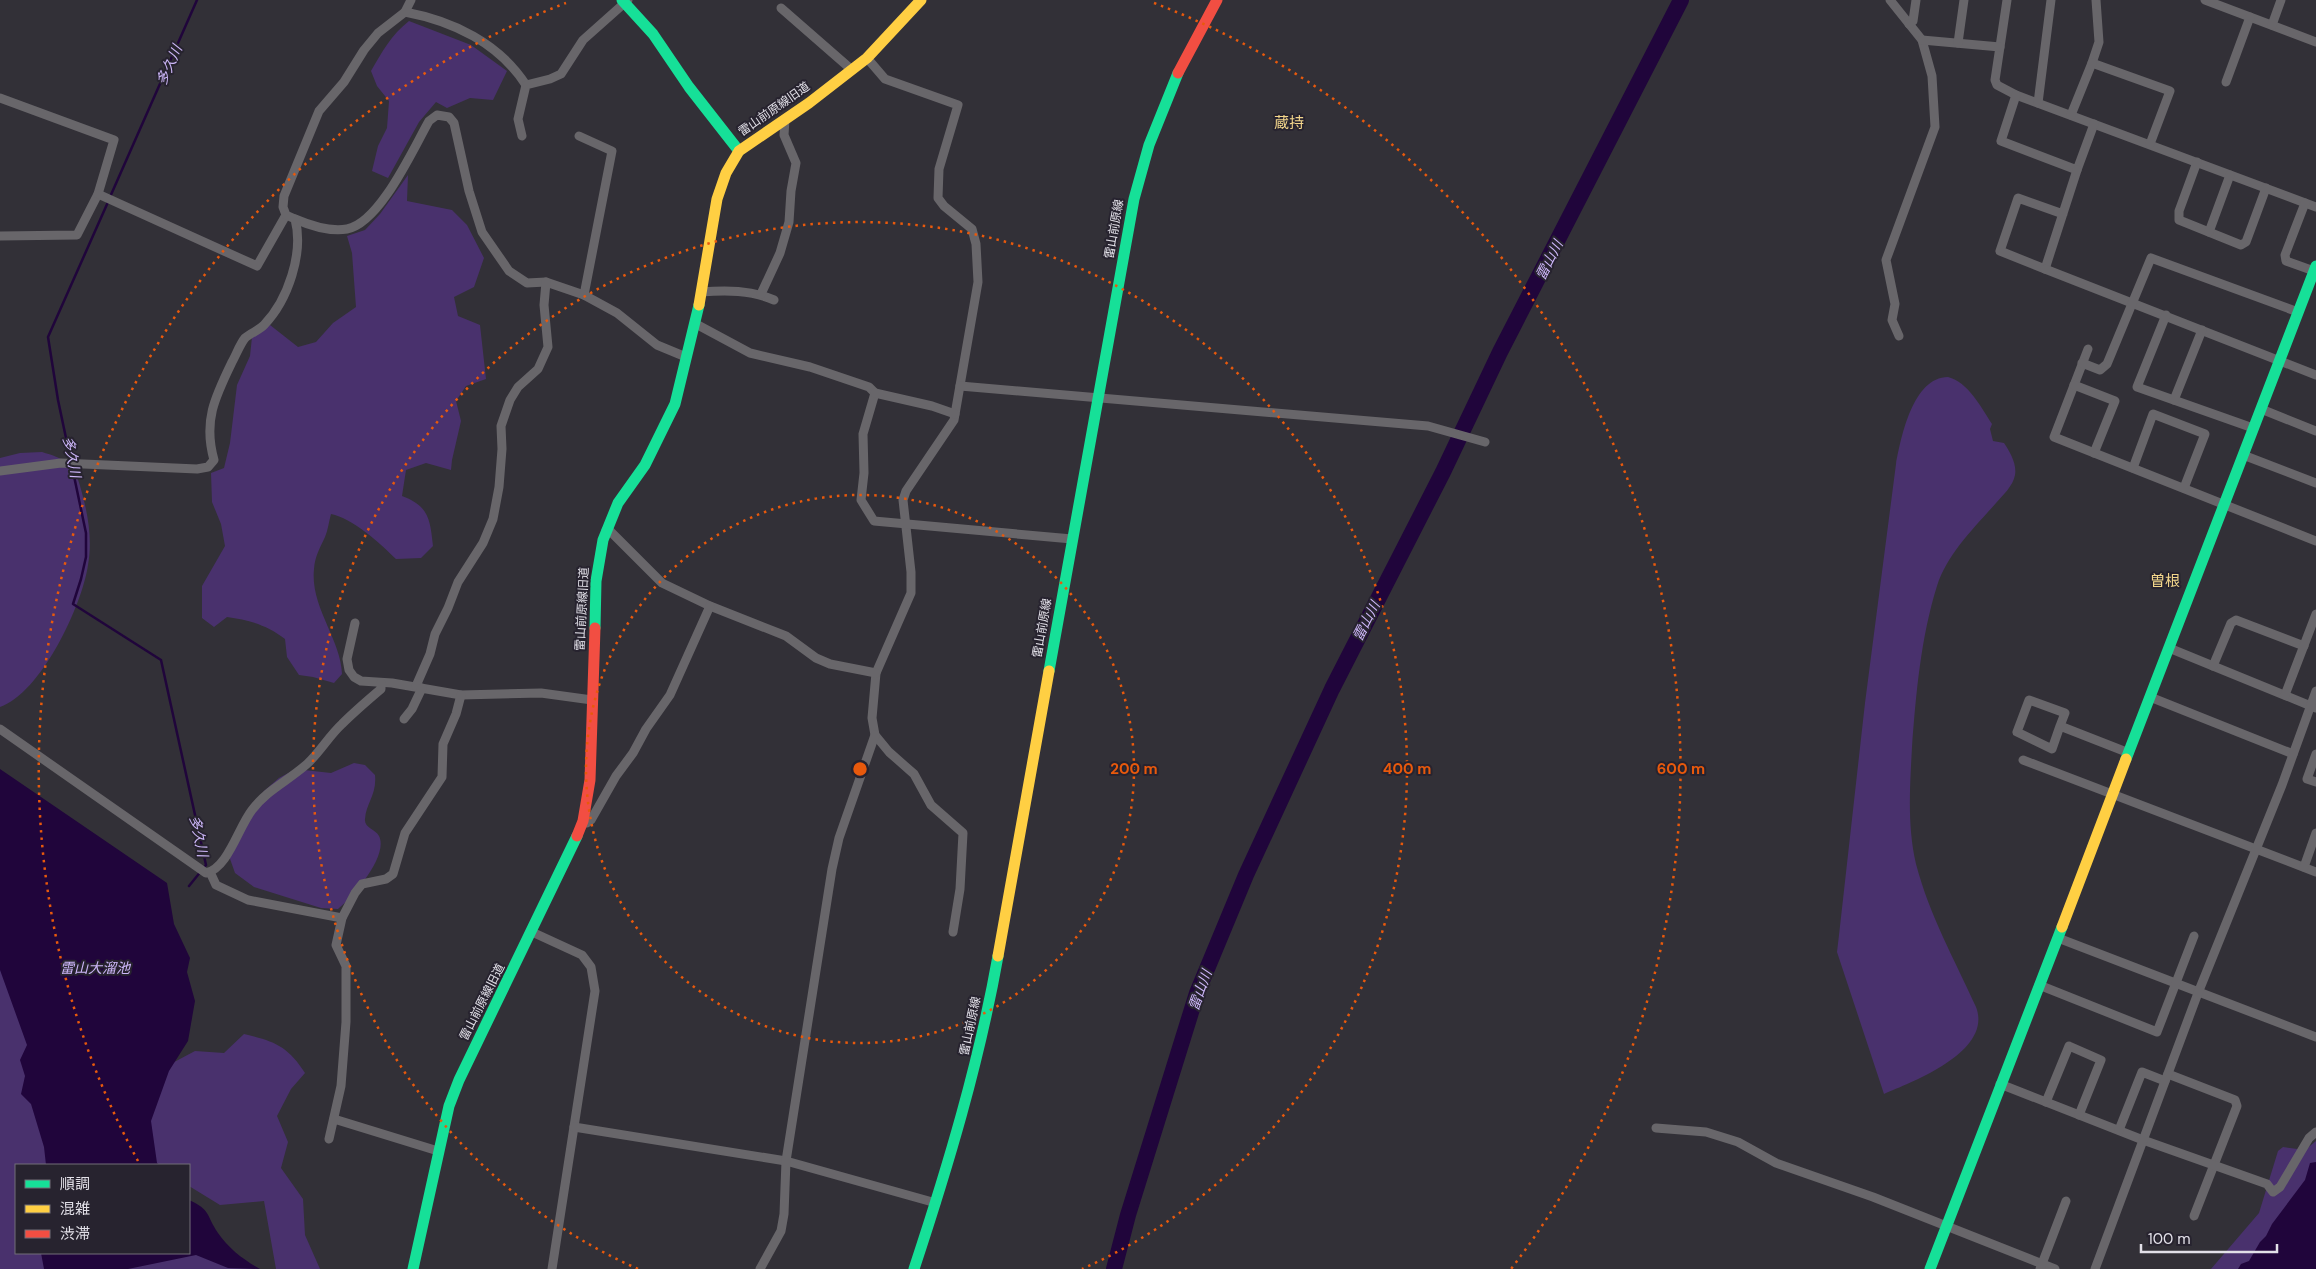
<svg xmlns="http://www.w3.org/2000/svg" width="2316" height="1269" font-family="'DM Sans','Noto Sans JP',sans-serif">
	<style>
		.green { fill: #49316d }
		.water { fill: #20053b }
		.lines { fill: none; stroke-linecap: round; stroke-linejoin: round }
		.stream { stroke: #20053b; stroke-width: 2.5 }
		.river { stroke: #20053b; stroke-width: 16 }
		.street { stroke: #68666a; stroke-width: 9 }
		.fast { stroke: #16e098; stroke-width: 11 }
		.slow { stroke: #ffcf43; stroke-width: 11 }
		.jam { stroke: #f24e42; stroke-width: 11 }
		.ring { fill: none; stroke: #e8590c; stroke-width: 2.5; stroke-dasharray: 2.5 5 }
		.labels { text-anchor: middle; stroke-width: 4; stroke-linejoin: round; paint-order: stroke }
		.street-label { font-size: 12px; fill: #e2e0e8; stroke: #27232f }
		.water-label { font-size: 14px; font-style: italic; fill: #cdb7f9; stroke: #27232f }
		.quarter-label { font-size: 15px; fill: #f3d68b; stroke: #27232f }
		.centre { fill: #e8590c; stroke: #27232f; stroke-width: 2.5 }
		.ring-label { font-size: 15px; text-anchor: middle; font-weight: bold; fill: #e8590c; stroke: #27232f; stroke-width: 4; stroke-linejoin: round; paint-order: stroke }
	</style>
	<rect width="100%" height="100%" fill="#323037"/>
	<g class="green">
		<path d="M409 21 471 45 507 71 493 100 470 98 447 108 436 102 419 122 388 178 372 171 378 146 387 128 389 101 377 86 371 71C382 52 391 35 409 21Z"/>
		<path d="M408 175 407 201 452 210 467 225 484 258 474 287 454 297 458 316 480 325 486 379 466 386 456 401 461 421 452 460 451 470 426 463 406 470 402 496C429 506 430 519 433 546L421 558 396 559C380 543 352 518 331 514 329 521 328 530 325 537 320 548 315 556 314 569 310 607 341 639 342 674L334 683 313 677 299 675 287 657 285 639C267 625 249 620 227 617L214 627 202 618V586L225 546 221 524 212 502 211 473 224 468 230 443 237 385 250 356 252 337 270 325 298 347 316 342 333 323 356 307 352 253 347 236 365 230 380 214Z"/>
		<path d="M1948 377C1968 382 1981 407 1992 424L1990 429 1993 441 2004 443C2010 452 2017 464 2015 475 2013 486 2003 495 1996 503 1975 527 1947 554 1937 586 1921 637 1916 693 1912 747 1910 786 1907 825 1916 864 1930 917 1954 958 1976 1007 1993 1051 1915 1081 1884 1094L1837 952 1839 935 1865 703 1896 464C1901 437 1913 377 1948 377Z"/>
		<path d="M42 452C52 455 62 458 69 465 78 474 80 486 83 497 89 519 92 543 88 565 82 606 41 693 0 707V458L20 453Z"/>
		<path d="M354 763 365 765 375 775C377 795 366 803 365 819 364 828 375 829 379 836 389 856 352 898 338 909L321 908 254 887 235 873 229 856 264 791 279 778 292 771 304 770 331 773Z"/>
		<path d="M0 958 28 1024 50 1165H16V1253H47L50 1269H0Z"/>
		<path d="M244 1034C274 1041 288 1046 305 1073L291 1089 277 1116 288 1142 281 1168 303 1199 305 1235 320 1269H276L264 1201 220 1205 189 1186V1165H153L144 1125 161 1069 195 1051 224 1053Z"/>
		<path d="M2316 1141V1167L2250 1264 2240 1269H2211L2259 1213 2278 1151 2283 1147 2305 1150Z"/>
		<path d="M189 1253 255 1269H127L130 1264Z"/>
	</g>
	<g class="water">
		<path d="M0 769 167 883 174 924 190 958 187 972 195 1001 188 1041 169 1071 151 1121 157 1163 160 1165H46L44 1147 31 1104 21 1094 25 1076 20 1060 27 1045 0 970Z"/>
		<path d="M2316 1162V1269H2238L2241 1264 2249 1261 2260 1242 2266 1236 2272 1224 2305 1180 2310 1163Z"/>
		<path d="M189 1200C211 1210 206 1215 218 1233 229 1249 244 1260 260 1269L228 1268 196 1255 128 1269H44L41 1253H189Z"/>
	</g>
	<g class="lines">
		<g class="stream">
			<path d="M110 197 197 0"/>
			<path d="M108 202 48 337 58 400 86 533V557L81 579 73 604 161 660 206 865 189 886"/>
		</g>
		<path class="river" d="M1114 1269 1128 1215 1197 993 1246 875 1332 689 1443 472 1500 352 1681 0"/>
		<g class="street">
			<path d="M1890 0 1922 40 1932 76 1935 127 1886 260 1895 304 1892 320 1899 336"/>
			<path d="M2007 0 1995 80 1997 85 2016 95 2316 207"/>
			<path d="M2096 0 2099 42 2092 63 2170 91 2150 144"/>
			<path d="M2205 0 2316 42"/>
			<path d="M781 8 852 70"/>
			<path d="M405 12C453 21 499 43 526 85"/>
			<path d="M1909 24 1913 21 1916 0"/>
			<path d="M2272 25 2281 0"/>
			<path d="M1922 40 2000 47"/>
			<path d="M1958 43 1964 0"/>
			<path d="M867 58 885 79 958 105 939 169 938 198 944 206 972 229 976 244 978 282 954 420 906 491 903 500 911 572V593L876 673 872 718 875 735 889 752 914 774 931 805 963 833 960 889 953 932"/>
			<path d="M2226 82 2250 17"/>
			<path d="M2016 95 2001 141 2077 170 2094 124"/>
			<path d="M0 98 114 140 98 194 77 235 0 236"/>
			<path d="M2038 103 2051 0"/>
			<path d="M2071 115 2092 63"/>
			<path d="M522 136 518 119 526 85 550 79 561 74 583 40 628 0"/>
			<path d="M579 136 612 151 584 295"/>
			<path d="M2197 162 2179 211V220L2241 245 2246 242 2266 188"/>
			<path d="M98 194 257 266 286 215"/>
			<path d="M2305 203 2285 255 2286 261 2314 271"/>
			<path d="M2063 214 2018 198 2000 251 2045 269 2077 170"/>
			<path d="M295 219C309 225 330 232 347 229 380 223 413 149 429 121L437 115 449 117 454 123 469 191 482 232 509 271 527 283 546 282 584 295 617 313 657 345 686 357"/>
			<path d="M2209 232 2230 175"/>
			<path d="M2045 269 2316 375"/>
			<path d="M701 292C726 290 751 290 774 300"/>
			<path d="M761 294 780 253 789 222 791 191 796 163 784 135 785 119"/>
			<path d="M2166 315 2137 387 2253 428"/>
			<path d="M696 324 750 353 810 367 869 387 875 393 863 434 864 473 861 500 874 521 1072 539"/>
			<path d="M2088 349 2054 437 2316 541"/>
			<path d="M2082 363 2100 370 2107 364 2151 258 2298 312"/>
			<path d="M2074 385 2115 401 2094 453"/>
			<path d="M960 386 1428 426 1485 442"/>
			<path d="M875 393 932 406 955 414"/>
			<path d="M2174 400 2202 330"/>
			<path d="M2261 409 2316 431"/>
			<path d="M2243 455 2316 483"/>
			<path d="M2133 468 2153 414 2205 434 2184 488"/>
			<path d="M0 471 61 463 197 469 208 467 214 460C203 421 215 397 232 362 236 355 240 344 245 338 251 333 259 330 264 325 288 300 304 253 295 219L286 215 283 207 284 196 319 111 344 82 364 50 378 33 405 12 411 0"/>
			<path d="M606 530 610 531 662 583 710 606 786 636 816 658 830 664 876 673"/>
			<path d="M355 623 347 659 349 670 354 677 361 681 392 683 461 695 541 693 592 700"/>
			<path d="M2169 648 2316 708"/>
			<path d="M2213 666 2231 623 2236 620 2304 646"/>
			<path d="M416 686 430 654 435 634 448 608 458 582 483 543 493 519 499 487 502 449 501 426 510 400 518 387 538 369 548 347 544 305 546 282"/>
			<path d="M2285 695 2316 614"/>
			<path d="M2150 697 2293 754"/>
			<path d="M404 719 412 709 422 688"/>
			<path d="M2060 726 2052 749 2017 732 2029 700 2065 713 2060 726 2129 753"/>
			<path d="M0 729 206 873C228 868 238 828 252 810 267 790 288 781 307 764 320 752 329 736 342 724 354 712 368 700 381 689V683"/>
			<path d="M2316 754 2307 779 2316 782"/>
			<path d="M2023 760 2316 872"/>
			<path d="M583 821 587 823 591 820 616 776 633 753 646 729 670 695 710 606"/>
			<path d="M2304 867 2316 833"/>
			<path d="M210 872 216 885 248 900 342 918"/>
			<path d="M532 932 582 955 591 967 595 991 552 1269"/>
			<path d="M2058 938 2316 1037"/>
			<path d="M2039 985 2157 1032 2194 936"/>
			<path d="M2168 1074 2235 1100 2237 1106 2194 1216"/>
			<path d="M2000 1084 2143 1140 2267 1184 2273 1192 2280 1187 2309 1138 2316 1132"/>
			<path d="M2046 1102 2069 1046 2101 1060 2079 1115"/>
			<path d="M334 1119 438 1151"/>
			<path d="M574 1127 786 1161 936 1203"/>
			<path d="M1656 1128 1706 1132 1738 1142 1776 1163 1873 1197 2055 1269"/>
			<path d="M2119 1130 2142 1072 2165 1081"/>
			<path d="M329 1139 341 1086 346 1022V966L336 945 342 918 355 893 362 884 386 879 393 874 405 833 442 777 443 744 456 714 461 695"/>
			<path d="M760 1269 781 1231 784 1214 786 1161 832 869 839 838 875 735"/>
			<path d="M2040 1269 2066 1201"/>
			<path d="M2095 1269 2198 993 2282 785 2316 691"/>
		</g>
		<g class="fast">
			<path d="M622 0 653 34 689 87 739 151"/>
			<path d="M595 628 596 581 603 540 618 503 645 465 675 404 699 305"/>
			<path d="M1049 671 1134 199 1149 145 1178 73"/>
			<path d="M2126 759 2316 266"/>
			<path d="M413 1269 449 1106 459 1080 577 836"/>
			<path d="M914 1269C948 1166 979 1063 998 956"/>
			<path d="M1930 1269 2062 927"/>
		</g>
		<g class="slow">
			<path d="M699 305 717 199 726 173 739 151 809 103 867 58 921 0"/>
			<path d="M2062 927 2126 759"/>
			<path d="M998 956 1049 671"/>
		</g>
		<g class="jam">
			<path d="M1178 73 1217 0"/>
			<path d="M577 836 583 821 590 780 595 628"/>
		</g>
	</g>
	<g class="ring">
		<circle cx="860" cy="769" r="274"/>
		<path d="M638 1269A547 547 0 1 1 1082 1269"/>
		<path d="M138 1161A821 821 0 0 1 566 3M1154 3A821 821 0 0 1 1511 1269"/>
	</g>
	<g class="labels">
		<g class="street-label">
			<text transform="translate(774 109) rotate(-35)" y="4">雷山前原線旧道</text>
			<text transform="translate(1114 229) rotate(-80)" y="4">雷山前原線</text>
			<text transform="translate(582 609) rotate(-87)" y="4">雷山前原線旧道</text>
			<text transform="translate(1042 628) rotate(-80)" y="4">雷山前原線</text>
			<text transform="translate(482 1002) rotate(-63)" y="4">雷山前原線旧道</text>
			<text transform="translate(970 1026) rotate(-78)" y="4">雷山前原線</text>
		</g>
		<g class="water-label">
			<text transform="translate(169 65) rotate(-66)" y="5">多久川</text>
			<text transform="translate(1549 260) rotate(-63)" y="5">雷山川</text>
			<text transform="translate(72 457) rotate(79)" y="5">多久川</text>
			<text transform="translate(1366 621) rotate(-63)" y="5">雷山川</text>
			<text transform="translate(199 836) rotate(78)" y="5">多久川</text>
			<text x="95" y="973">雷山大溜池</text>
			<text transform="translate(1200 990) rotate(-70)" y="5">雷山川</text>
		</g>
		<g class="quarter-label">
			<text x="1289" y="128">蔵持</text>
			<text x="2165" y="586">曽根</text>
		</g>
	</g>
	<circle cx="860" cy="769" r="8" class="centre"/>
	<g class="ring-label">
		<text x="1134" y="774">200 m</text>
		<text x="1407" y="774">400 m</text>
		<text x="1681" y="774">600 m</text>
	</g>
	<rect x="15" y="1164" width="175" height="90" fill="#27232f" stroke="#726f79"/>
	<rect x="25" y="1180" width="25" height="8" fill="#16e098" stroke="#726f79"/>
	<text x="60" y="1189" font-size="15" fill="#e2e0e8">順調</text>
	<rect x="25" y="1205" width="25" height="8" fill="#ffcf43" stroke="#726f79"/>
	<text x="60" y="1214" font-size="15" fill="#e2e0e8">混雑</text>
	<rect x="25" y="1230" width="25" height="8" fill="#f24e42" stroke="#726f79"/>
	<text x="60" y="1239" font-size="15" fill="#e2e0e8">渋滞</text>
	<path d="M2141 1244v8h136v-8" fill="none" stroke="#e2e0e8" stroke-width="2.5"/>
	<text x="2148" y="1244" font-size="15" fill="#e2e0e8" stroke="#27232f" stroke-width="4" paint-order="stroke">100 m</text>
</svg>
